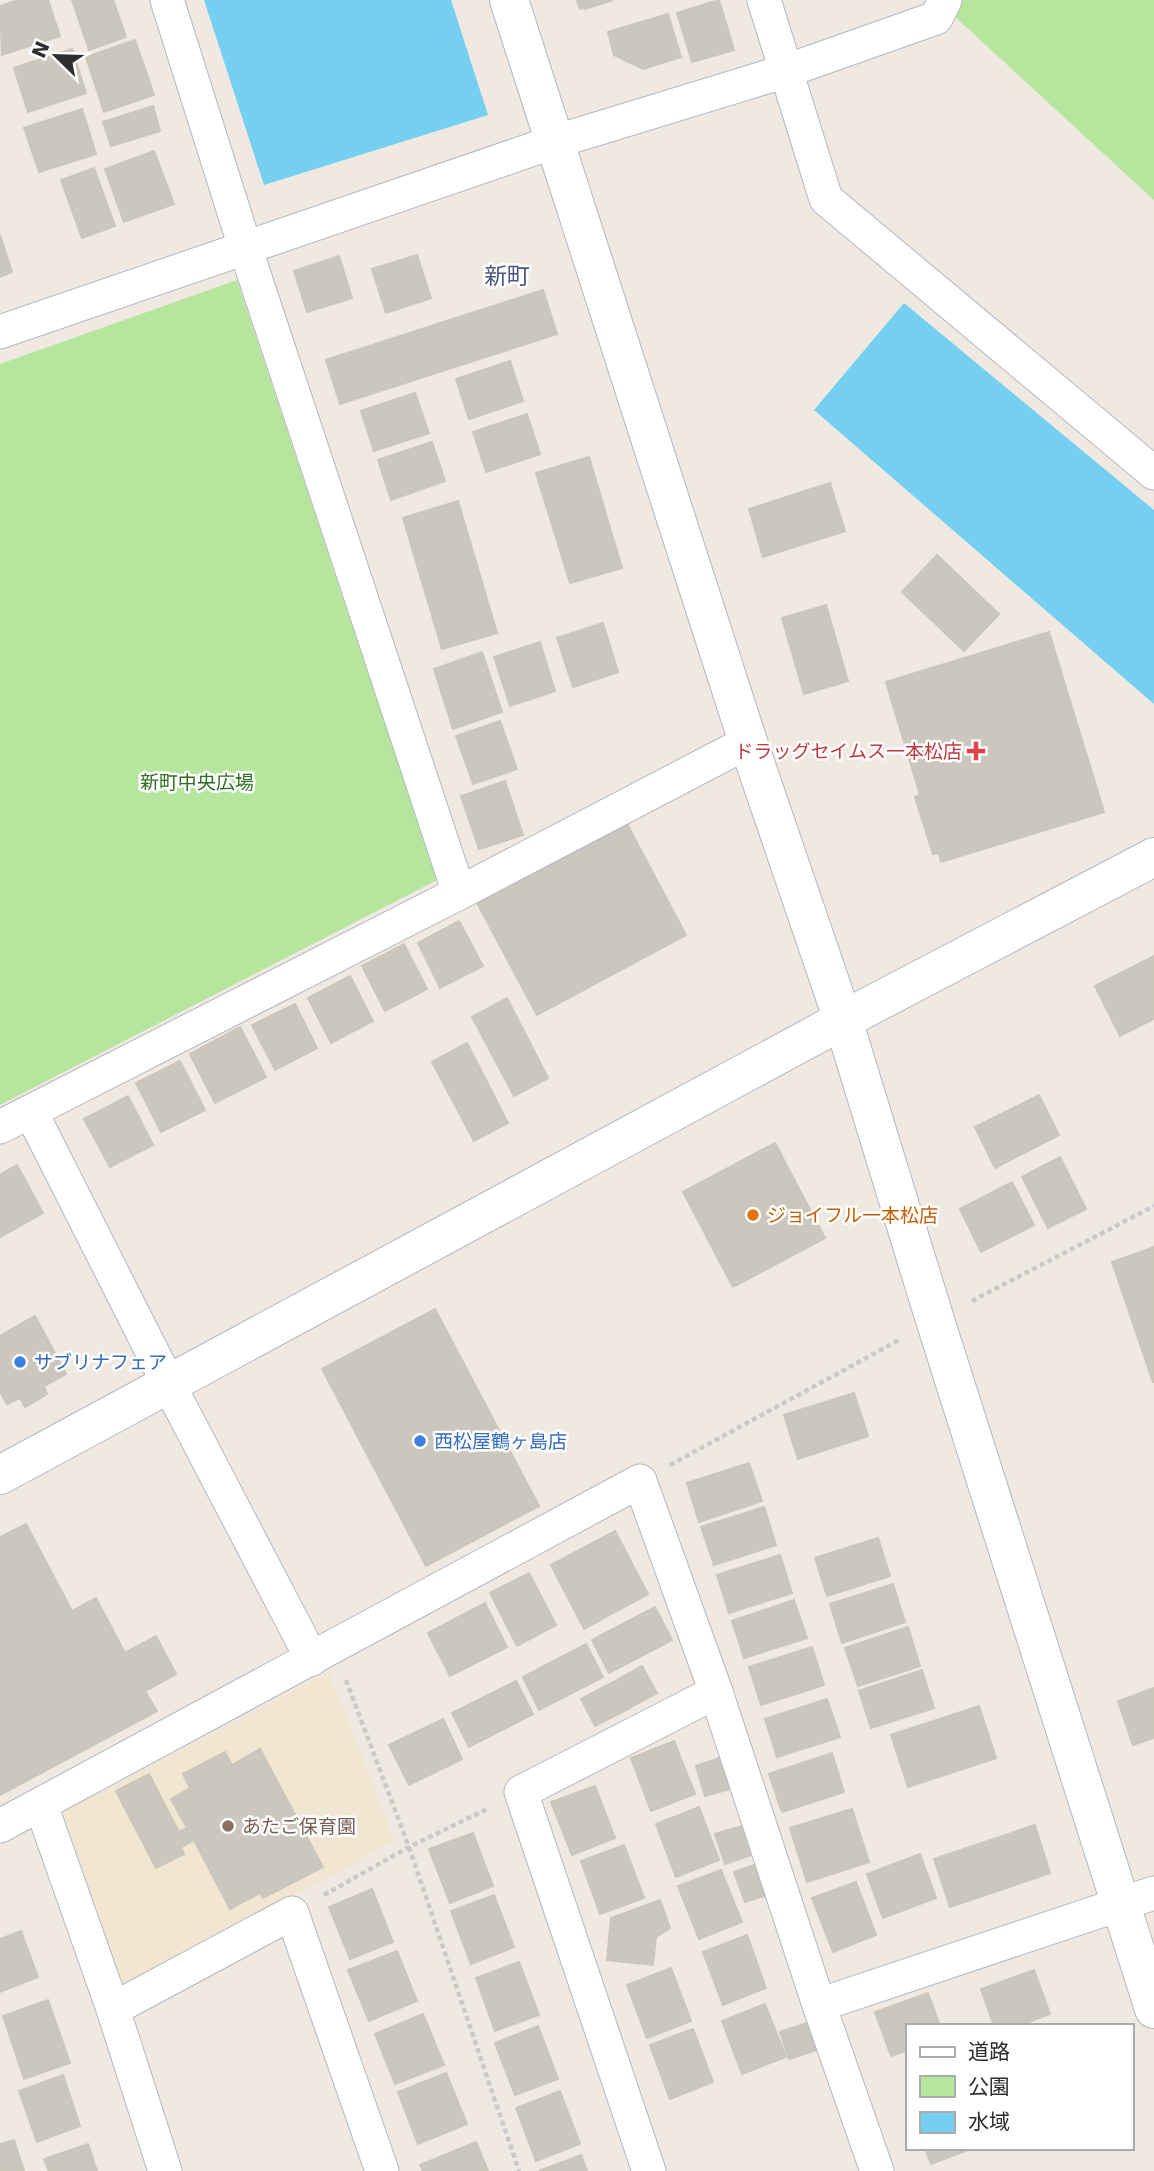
<svg xmlns="http://www.w3.org/2000/svg" width="1154" height="2171" font-family="'DejaVu Sans','Noto Sans JP',sans-serif">
	<style>
		.education { fill: #f0e6d1 }
		.green { fill: #b6e59e }
		.water { fill: #75cff0 }
		.building { fill: #cbc7bf; stroke: #cbc5ba; stroke-width: 2 }
		.lines { fill: none; stroke-linecap: round; stroke-linejoin: round }
		.minor-casing { stroke: #b4b7c1; stroke-width: 35 }
		.tertiary-casing { stroke: #b4b7c1; stroke-width: 40 }
		.path { stroke: #c9c9c9; stroke-width: 4.5; stroke-dasharray: 5 3.5; stroke-linecap: butt }
		.minor { stroke: #fff; stroke-width: 33 }
		.tertiary { stroke: #fff; stroke-width: 38 }
		.health-dot { fill: #e0444e; stroke: #fff; stroke-width: 2.5 }
		.food-dot { fill: #e8710a; stroke: #fff; stroke-width: 2.5 }
		.shop-dot { fill: #3f7fe0; stroke: #fff; stroke-width: 2.5 }
		.education-dot { fill: #8d6e63; stroke: #fff; stroke-width: 2.5 }
		.labels { text-anchor: middle; stroke-width: 5; stroke-linejoin: round; paint-order: stroke }
		.health-label { font-size: 19px; fill: #be3a42; stroke: #fff; text-anchor: end }
		.park-label { font-size: 19px; fill: #2c6e1b; stroke: #fff }
		.food-label { font-size: 19px; fill: #c56008; stroke: #fff; text-anchor: start }
		.shop-label { font-size: 19px; fill: #366cbe; stroke: #fff; text-anchor: start }
		.education-label { font-size: 19px; fill: #785e54; stroke: #fff; text-anchor: start }
		.quarter-label { font-size: 23px; fill: #4d5680; stroke: #fff }
	</style>
	<rect width="100%" height="100%" fill="#efe9e1"/>
	<path class="education" d="M329 1672 395 1841 121 1991 63 1812Z"/>
	<g class="green">
		<path d="M959 0H1154V200L952 14Z"/>
		<path d="M237 280 437 880 0 1105V364Z"/>
	</g>
	<g class="water">
		<path d="M204 0H451L488 115 264 185Z"/>
		<path d="M904 303 1154 510V704L814 410Z"/>
	</g>
	<g class="building">
		<path d="M19 0H48L60 36 2 55 0 6Z"/>
		<path d="M72 0H113L126 37 89 50Z"/>
		<path d="M577 0H608L580 9Z"/>
		<path d="M582 0H613L585 9Z"/>
		<path d="M719 0 734 50 692 62 677 13Z"/>
		<path d="M668 14 681 57 643 69 614 55 608 32Z"/>
		<path d="M135 40 154 95 104 112 86 57Z"/>
		<path d="M72 49 86 93 28 112 14 68Z"/>
		<path d="M153 106 160 131 111 146 103 122Z"/>
		<path d="M82 109 96 154 39 172 24 128Z"/>
		<path d="M154 151 174 204 124 222 105 169Z"/>
		<path d="M94 168 115 226 82 238 61 180Z"/>
		<path d="M0 235 12 272 0 277Z"/>
		<path d="M417 255 431 298 386 313 372 269Z"/>
		<path d="M339 256 352 298 307 312 294 271Z"/>
		<path d="M543 290 557 334 340 404 326 360Z"/>
		<path d="M510 361 523 401 469 419 456 379Z"/>
		<path d="M415 393 429 433 374 451 361 411Z"/>
		<path d="M527 414 540 454 486 472 473 432Z"/>
		<path d="M432 442 445 481 391 500 378 460Z"/>
		<path d="M589 457 622 568 570 583 536 473Z"/>
		<path d="M830 483 845 531 763 557 749 509Z"/>
		<path d="M458 501 497 633 442 649 403 518Z"/>
		<path d="M937 555 999 614 964 651 902 592Z"/>
		<path d="M826 605 848 681 804 694 782 618Z"/>
		<path d="M603 623 618 672 573 687 557 638Z"/>
		<path d="M1049 632 1104 812 941 862 939 853 933 854 915 797 920 795 886 682Z"/>
		<path d="M540 642 555 691 510 706 494 657Z"/>
		<path d="M482 652 502 712 453 729 434 669Z"/>
		<path d="M500 721 517 769 473 784 456 736Z"/>
		<path d="M505 781 523 835 479 849 461 796Z"/>
		<path d="M626 822 686 935 537 1015 477 903Z"/>
		<path d="M459 921 483 966 440 988 418 943Z"/>
		<path d="M404 944 427 989 385 1011 362 966Z"/>
		<path d="M1154 956V1019L1120 1036 1095 986Z"/>
		<path d="M350 976 373 1021 331 1043 308 998Z"/>
		<path d="M507 998 548 1078 514 1096 472 1017Z"/>
		<path d="M295 1004 317 1048 275 1070 252 1025Z"/>
		<path d="M240 1027 266 1077 215 1103 190 1054Z"/>
		<path d="M467 1043 508 1123 474 1141 432 1062Z"/>
		<path d="M180 1061 205 1110 161 1132 136 1083Z"/>
		<path d="M1039 1095 1059 1135 995 1168 975 1127Z"/>
		<path d="M128 1096 153 1145 110 1167 84 1119Z"/>
		<path d="M775 1143 825 1238 733 1287 683 1192Z"/>
		<path d="M1060 1157 1086 1209 1048 1228 1022 1177Z"/>
		<path d="M17 1165 43 1213 0 1237V1175Z"/>
		<path d="M1012 1182 1034 1225 981 1252 960 1209Z"/>
		<path d="M1154 1247V1382H1153L1112 1262Z"/>
		<path d="M435 1309 539 1506 426 1566 322 1369Z"/>
		<path d="M35 1316 66 1374 44 1386 47 1394 25 1407 20 1398 7 1404 0 1392V1336Z"/>
		<path d="M854 1393 868 1436 798 1459 784 1415Z"/>
		<path d="M749 1463 762 1501 699 1522 687 1483Z"/>
		<path d="M764 1507 776 1545 714 1565 701 1527Z"/>
		<path d="M26 1524 72 1611 96 1598 125 1653 156 1636 176 1674 145 1691 157 1711 0 1795V1537Z"/>
		<path d="M615 1531 648 1594 584 1629 551 1565Z"/>
		<path d="M878 1538 890 1576 827 1596 815 1558Z"/>
		<path d="M780 1555 792 1593 729 1613 717 1575Z"/>
		<path d="M529 1573 556 1625 517 1646 490 1593Z"/>
		<path d="M893 1584 905 1622 842 1643 830 1604Z"/>
		<path d="M794 1600 807 1638 744 1658 732 1621Z"/>
		<path d="M485 1603 507 1647 450 1676 428 1633Z"/>
		<path d="M655 1607 672 1640 609 1673 592 1640Z"/>
		<path d="M908 1627 920 1666 858 1686 845 1648Z"/>
		<path d="M586 1644 603 1677 539 1710 523 1677Z"/>
		<path d="M812 1647 824 1685 761 1705 749 1667Z"/>
		<path d="M642 1666 657 1693 631 1707 617 1680Z"/>
		<path d="M922 1670 934 1708 871 1728 859 1691Z"/>
		<path d="M516 1681 533 1714 469 1747 452 1713Z"/>
		<path d="M615 1681 630 1708 595 1726 581 1699Z"/>
		<path d="M1154 1688V1738L1133 1745 1118 1701Z"/>
		<path d="M827 1699 840 1737 777 1757 765 1719Z"/>
		<path d="M979 1706 996 1758 908 1787 891 1735Z"/>
		<path d="M443 1719 462 1759 409 1785 389 1745Z"/>
		<path d="M674 1741 695 1794 651 1811 631 1758Z"/>
		<path d="M260 1749 323 1867 263 1898 260 1893 230 1909 194 1840 181 1847 184 1854 156 1868 116 1791 149 1774 179 1832 187 1828 171 1799 190 1788 183 1774 225 1752 232 1765Z"/>
		<path d="M832 1753 844 1792 782 1812 769 1774Z"/>
		<path d="M720 1758 730 1789 705 1796 696 1766Z"/>
		<path d="M595 1786 615 1838 572 1855 551 1802Z"/>
		<path d="M699 1807 719 1860 676 1877 656 1824Z"/>
		<path d="M852 1809 869 1862 807 1882 790 1828Z"/>
		<path d="M745 1825 754 1854 725 1864 715 1834Z"/>
		<path d="M1035 1825 1050 1873 950 1907 934 1859Z"/>
		<path d="M473 1833 493 1886 450 1903 429 1849Z"/>
		<path d="M624 1845 644 1898 600 1914 581 1861Z"/>
		<path d="M920 1854 936 1898 883 1918 867 1874Z"/>
		<path d="M757 1864 767 1895 745 1902 734 1872Z"/>
		<path d="M721 1870 742 1922 699 1939 678 1886Z"/>
		<path d="M856 1882 876 1935 833 1952 812 1898Z"/>
		<path d="M372 1889 393 1942 350 1959 329 1907Z"/>
		<path d="M494 1895 514 1947 471 1964 451 1911Z"/>
		<path d="M660 1900 670 1928 656 1937 653 1965 607 1960 611 1918Z"/>
		<path d="M21 1931 38 1977 0 1992V1939Z"/>
		<path d="M747 1935 766 1988 723 2005 703 1952Z"/>
		<path d="M397 1951 417 2001 369 2021 348 1970Z"/>
		<path d="M519 1962 539 2015 495 2031 476 1978Z"/>
		<path d="M671 1968 691 2021 647 2038 627 1985Z"/>
		<path d="M1034 1970 1050 2014 1018 2026H994L981 1989Z"/>
		<path d="M928 1993 940 2026H907V2050L891 2056 875 2012Z"/>
		<path d="M48 2000 70 2063 24 2079 3 2016Z"/>
		<path d="M765 2004 786 2057 742 2074 722 2021Z"/>
		<path d="M423 2014 444 2065 395 2084 375 2034Z"/>
		<path d="M807 2023 816 2050 789 2059 780 2032Z"/>
		<path d="M538 2026 558 2079 515 2095 495 2043Z"/>
		<path d="M693 2029 713 2082 670 2099 650 2045Z"/>
		<path d="M446 2073 467 2124 418 2144 398 2092Z"/>
		<path d="M63 2075 80 2126 37 2142 19 2091Z"/>
		<path d="M560 2091 580 2144 536 2161 516 2108Z"/>
		<path d="M14 2140 24 2171H0V2144Z"/>
		<path d="M476 2142 488 2171H423L420 2165Z"/>
		<path d="M88 2144 97 2171H49L44 2159Z"/>
		<path d="M925 2148H973L931 2164Z"/>
		<path d="M581 2155 587 2171H539Z"/>
	</g>
	<g class="lines">
		<g class="minor-casing">
			<g id="minor">
				<path d="M167 0 245 247 459 893"/>
				<path d="M764 0 826 199 1154 473"/>
				<path d="M0 332 554 142 786 71 936 18 945 0"/>
				<path d="M31 1112 169 1385 312 1659"/>
				<path d="M0 1127 459 893 748 742"/>
				<path d="M41 1805 113 2009 165 2171"/>
				<path d="M0 1826 640 1481 716 1692 819 2005 877 2171"/>
				<path d="M819 2005 1154 1893"/>
				<path d="M113 2009 292 1913 382 2171"/>
				<path d="M649 2171 521 1792 716 1692"/>
			</g>
		</g>
		<g class="tertiary-casing">
			<g id="tertiary">
				<path d="M509 0 748 742 843 1020 935 1320 1154 2009"/>
				<path d="M0 1475 843 1020 1154 857"/>
			</g>
		</g>
		<g class="path">
			<path d="M972 1301 1154 1206"/>
			<path d="M670 1465 899 1340"/>
			<path d="M346 1680 409 1847 519 2171"/>
			<path d="M324 1895 409 1847 489 1808"/>
		</g>
		<use href="#minor" class="minor"/>
		<use href="#tertiary" class="tertiary"/>
	</g>
	<path class="health-dot" d="M972.5 740.5h7v7h7v7h-7v7h-7v-7h-7v-7h7z"/>
	<circle class="food-dot" cx="753" cy="1215" r="7"/>
	<g class="shop-dot">
		<circle cx="20" cy="1362" r="7"/>
		<circle cx="420" cy="1441" r="7"/>
	</g>
	<circle class="education-dot" cx="228" cy="1826" r="7"/>
	<g class="labels">
		<g class="health-label">
			<text x="962" y="758">ドラッグセイムス一本松店</text>
		</g>
		<g class="park-label">
			<text x="197" y="789">新町中央広場</text>
		</g>
		<g class="food-label">
			<text x="767" y="1222">ジョイフル一本松店</text>
		</g>
		<g class="shop-label">
			<text x="34" y="1369">サブリナフェア</text>
			<text x="434" y="1448">西松屋鶴ヶ島店</text>
		</g>
		<g class="education-label">
			<text x="242" y="1833">あたご保育園</text>
		</g>
		<g class="quarter-label">
			<text x="507" y="284">新町</text>
		</g>
	</g>
	<rect x="906" y="2024" width="228" height="126" fill="#ffffff" stroke="#ababab" stroke-width="2"/>
	<rect x="920" y="2047" width="35" height="10" fill="#ffffff" stroke="#ababab" stroke-width="2"/>
	<text x="968" y="2059" font-size="21" fill="#2e2e2e">道路</text>
	<rect x="920" y="2076" width="35" height="21" fill="#b6e59e" stroke="#ababab" stroke-width="2"/>
	<text x="968" y="2094" font-size="21" fill="#2e2e2e">公園</text>
	<rect x="920" y="2112" width="35" height="21" fill="#75cff0" stroke="#ababab" stroke-width="2"/>
	<text x="968" y="2129" font-size="21" fill="#2e2e2e">水域</text>
	<g transform="translate(56 56) rotate(293)" stroke="#ffffff" stroke-width="5" paint-order="stroke">
	<path d="M0-5L12 26L0 18L-12 26Z" fill="#2e2e2e"/>
	<text y="-10" font-size="19" font-weight="bold" text-anchor="middle" fill="#2e2e2e">N</text>
	</g>
</svg>
